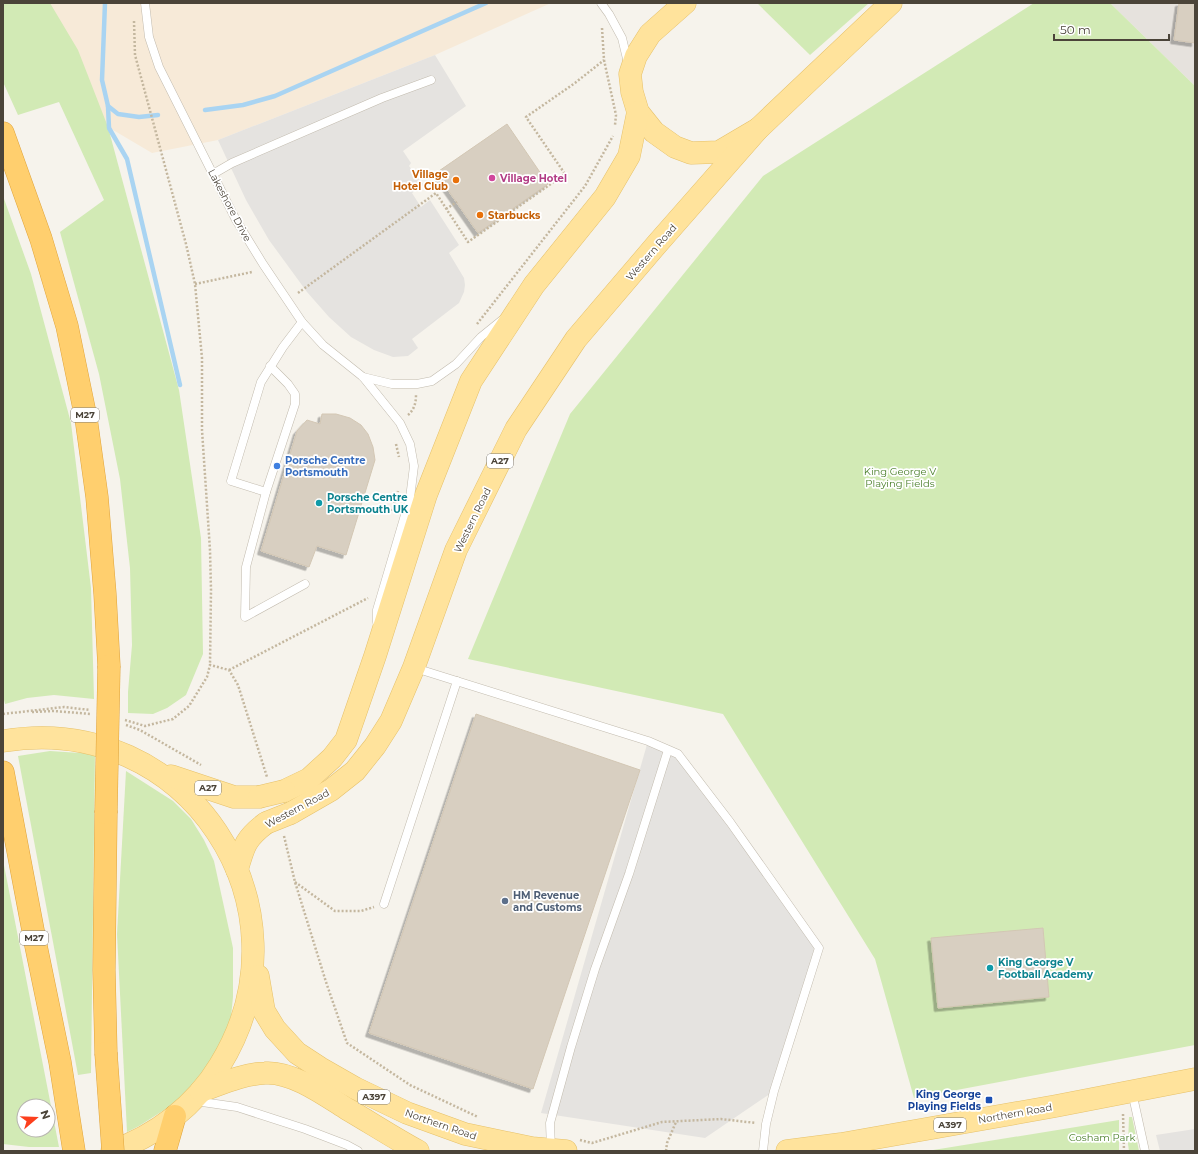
<svg xmlns="http://www.w3.org/2000/svg" width="1198" height="1154" font-family="Montserrat,sans-serif">
	<style>
		.commercial { fill: #f7ead8 }
		.industrial { fill: #e6e2dd }
		.green { fill: #d2eab5; fill-rule: evenodd }
		.parking { fill: #e5e3e0 }
		.lines { fill: none; stroke-linecap: round; stroke-linejoin: round }
		.stream { stroke: #a9d4f2; stroke-width: 4.5 }
		.building { fill: #d8cfc1; stroke: #d3c7b4; filter: url(#shadow) }
		.lane-casing { stroke: #c2bbae; stroke-width: 9 }
		.primary-casing { stroke: #e6c16a; stroke-width: 23 }
		.highway-casing { stroke: #e0a43c; stroke-width: 23 }
		.path { stroke: #c4b79f; stroke-width: 2.5; stroke-dasharray: 2 2; stroke-linecap: butt }
		.lane { stroke: #fff; stroke-width: 8 }
		.primary { stroke: #ffe39c; stroke-width: 22 }
		.highway { stroke: #ffcf6e; stroke-width: 22 }
		.primary-bridge-casing { stroke: #e6c16a; stroke-width: 23; stroke-linecap: butt }
		.highway-bridge-casing { stroke: #e0a43c; stroke-width: 23; stroke-linecap: butt }
		.primary-bridge { stroke: #ffe39c; stroke-width: 22 }
		.highway-bridge { stroke: #ffcf6e; stroke-width: 22 }
		.hotel-dot { fill: #d1479c; stroke: #fff; stroke-width: 1.5 }
		.food-dot { fill: #e8710a; stroke: #fff; stroke-width: 1.5 }
		.shop-dot { fill: #3f7fe0; stroke: #fff; stroke-width: 1.5 }
		.culture-dot { fill: #0f9aa8; stroke: #fff; stroke-width: 1.5 }
		.service-dot { fill: #5c6f8a; stroke: #fff; stroke-width: 1.5 }
		.transit-dot { fill: #1a4fb4; stroke: #fff; stroke-width: 1.5 }
		.labels { text-anchor: middle; stroke-width: 3.5; stroke-linejoin: round; paint-order: stroke }
		.shield { fill: #fff; stroke: #817c74; stroke-width: 1 }
		.shield-label { font-size: 9px; font-weight: bold; fill: #4b4439 }
		.food-label { font-size: 10px; font-weight: bold; fill: #c56008; stroke: #fff; text-anchor: end }
		.hotel-label { font-size: 10px; font-weight: bold; fill: #b23c85; stroke: #fff; text-anchor: start }
		.street-label { font-size: 10px; fill: #4b4439; stroke: #fff }
		.shop-label { font-size: 10px; font-weight: bold; fill: #366cbe; stroke: #fff; text-anchor: start }
		.park-label { font-size: 10px; fill: #4a7f2a; stroke: #fff }
		.culture-label { font-size: 10px; font-weight: bold; fill: #0d838f; stroke: #fff; text-anchor: start }
		.service-label { font-size: 10px; font-weight: bold; fill: #4e5e75; stroke: #fff; text-anchor: start }
		.transit-label { font-size: 10px; font-weight: bold; fill: #164399; stroke: #fff; text-anchor: end }
	</style>
	<defs>
		<filter id="shadow"><feDropShadow dx="-3.5" dy="3.5" stdDeviation="0" flood-color="#0004"/></filter>
	</defs>
	<rect width="100%" height="100%" fill="#f6f3ec"/>
	<path class="commercial" d="M26 3H551L435 55 218 140 152 153 108 127Z"/>
	<path class="industrial" d="M1110 3H1195V86Z"/>
	<g class="green">
		<path d="M3 3H50L78 50 108 127 179 390 201 538 203 654 186 695 167 708 153 714 128 713V692L132 645 130 568 120 479 99 374 60 232 104 200 59 102 18 115 3 82Z"/>
		<path d="M757 3H869L810 55Z"/>
		<path d="M1034 3H1110L1195 86V1045L914 1098 875 959 723 714 468 659 570 414 763 176Z"/>
		<path d="M3 196 31 274 71 423 91 588 94 699 54 695 27 698 5 704 3 696Z"/>
		<path d="M50 751 95 754 91 1073 78 1075 18 756Z"/>
		<path d="M126 771 173 801 191 819 204 840 214 861 233 948V997L231 1017 216 1057 178 1101 139 1126 127 1132 117 934Z"/>
		<path d="M3 860 59 1147H29L3 1144ZM24 1106H48V1130H24Z"/>
		<path d="M1129 1117H1132L1139 1151H1129L1128 1144Z"/>
		<path d="M1119 1120V1151H927Z"/>
	</g>
	<g class="parking">
		<path d="M435 55 466 106 403 151 411 163 409 166 424 185 412 193 421 207 430 200 459 245 449 253 464 278 465 285 464 292 459 303 412 339 418 348 408 356 393 357 374 350 351 337 329 317 307 292 269 240 246 200 218 140Z"/>
		<path d="M648 741 678 755 819 948 774 1091 705 1138 541 1113Z"/>
		<path d="M1195 1129V1151H1160L1156 1135Z"/>
	</g>
	<g class="lines">
		<g class="stream">
			<path d="M105 3 102 80 108 106 118 114 139 117 158 115"/>
			<path d="M108 106 109 128 127 159 180 385"/>
			<path d="M205 110 243 105 275 96 486 3"/>
		</g>
	</g>
	<g class="building">
		<path d="M1179 3H1195V43L1174 40Z"/>
		<path d="M507 124 548 184 478 233 436 173Z"/>
		<path d="M322 414H336L350 418 361 425 368 434 373 447 375 460 346 555 317 546 309 567 261 551 297 431 307 420 320 424Z"/>
		<path d="M476 714 640 770 533 1089 369 1033Z"/>
		<path d="M1043 928 1049 997 938 1008 931 938Z"/>
	</g>
	<g class="lines">
		<g class="lane-casing">
			<g id="lane">
				<path d="M145 3 149 37 159 67 236 220 263 264 302 322 323 345 363 377 400 423 410 444 414 466 410 498 377 610V622"/>
				<path d="M601 3 609 14 622 38 628 63"/>
				<path d="M213 174 232 163 382 98 431 80"/>
				<path d="M270 366 288 384 295 394V404L266 492 231 481 261 382 283 347 302 322"/>
				<path d="M363 377 392 384H417L432 381 456 364 481 337 502 320"/>
				<path d="M266 492 246 567 245 617 305 584"/>
				<path d="M415 668 648 741 678 754 730 822 819 948 774 1091 766 1124 763 1151"/>
				<path d="M384 904 457 681"/>
				<path d="M1132 1092 1145 1151"/>
				<path d="M195 1101 237 1107 305 1129 347 1145 358 1151"/>
				<path d="M551 1149 550 1123 571 1047 595 969 629 874 668 750"/>
			</g>
		</g>
		<g class="primary-casing">
			<g id="primary">
				<path d="M685 3 650 34 636 56 630 74 632 92 638 112 654 132 675 147 691 153 719 152 758 129 891 3"/>
				<path d="M3 741C187 710 317 907 220 1065 196 1105 156 1136 112 1151"/>
				<path d="M171 776 234 797H259"/>
				<path d="M284 791 309 779 332 758 346 740 375 656 426 495 471 381 534 285 605 197 629 156 638 112"/>
				<path d="M291 813 331 790 355 771 375 746 391 721 414 667 456 550 516 429 576 339 657 244 758 129"/>
				<path d="M237 870C244 845 246 838 266 823"/>
				<path d="M258 976 264 1011 275 1029 297 1053 320 1068 355 1088 407 1113 465 1134 532 1148 566 1151"/>
				<path d="M201 1091C221 1084 243 1074 265 1073 292 1071 325 1095 347 1109 371 1123 394 1138 418 1151"/>
				<path d="M787 1151 841 1144 1056 1106 1195 1079"/>
			</g>
		</g>
		<g class="highway-casing">
			<g id="highway">
				<path d="M3 133 41 239 67 326 86 418 97 497 105 594 109 666"/>
				<path d="M3 772 36 946 60 1062 74 1151"/>
				<path d="M106 813 104 970 106 1053"/>
				<path d="M165 1151 175 1116"/>
			</g>
		</g>
		<g class="path">
			<path d="M134 21 135 55 186 244 195 284 202 358V430L210 550 211 590 210 665"/>
			<path d="M602 28 604 60 616 115 615 125"/>
			<path d="M446 209 457 202"/>
			<path d="M195 284 252 272"/>
			<path d="M298 293 436 193 468 242 565 174 526 117 575 83 604 60"/>
			<path d="M477 324 585 186 613 136"/>
			<path d="M408 415C414 410 416 403 416 395"/>
			<path d="M396 444 399 457"/>
			<path d="M392 511 398 491"/>
			<path d="M229 670 368 598"/>
			<path d="M32 712 54 711 91 714"/>
			<path d="M3 714 64 707 90 710"/>
			<path d="M125 720 145 726 173 719 189 706 207 677 210 665 229 670 238 685 267 777"/>
			<path d="M126 725 140 730 201 765"/>
			<path d="M284 836 295 882 326 982 347 1043 410 1085 478 1117"/>
			<path d="M295 882 335 911H361L374 907"/>
			<path d="M1123 1114 1124 1151"/>
			<path d="M580 1140 592 1143 662 1122 721 1119 756 1123"/>
			<path d="M666 1151 667 1143 676 1122"/>
		</g>
		<use href="#lane" class="lane"/>
		<use href="#primary" class="primary"/>
		<use href="#highway" class="highway"/>
		<g class="primary-bridge-casing">
			<g id="primary-bridge">
				<path d="M259 797 284 791"/>
				<path d="M266 823 291 813"/>
			</g>
		</g>
		<g class="highway-bridge-casing">
			<g id="highway-bridge">
				<path d="M106 813 109 666"/>
				<path d="M106 1053 113 1151"/>
			</g>
		</g>
		<use href="#primary-bridge" class="primary-bridge"/>
		<use href="#highway-bridge" class="highway-bridge"/>
	</g>
	<circle class="hotel-dot" cx="492" cy="178" r="4"/>
	<g class="food-dot">
		<circle cx="456" cy="180" r="4"/>
		<circle cx="480" cy="215" r="4"/>
	</g>
	<circle class="shop-dot" cx="277" cy="466" r="4"/>
	<g class="culture-dot">
		<circle cx="319" cy="503" r="4"/>
		<circle cx="990" cy="968" r="4"/>
	</g>
	<circle class="service-dot" cx="505" cy="901" r="4"/>
	<rect class="transit-dot" x="985" y="1096" width="8" height="8" rx="2"/>
	<g class="labels">
		<g class="shield">
			<rect x="71" y="408" width="28" height="14" rx="3"/>
			<rect x="487" y="454" width="26" height="14" rx="3"/>
			<rect x="195" y="781" width="26" height="14" rx="3"/>
			<rect x="20" y="931" width="28" height="14" rx="3"/>
			<rect x="358" y="1090" width="32" height="14" rx="3"/>
			<rect x="934" y="1118" width="32" height="14" rx="3"/>
		</g>
		<g class="shield-label">
			<text x="85" y="418">M27</text>
			<text x="500" y="464">A27</text>
			<text x="208" y="791">A27</text>
			<text x="34" y="941">M27</text>
			<text x="374" y="1100">A397</text>
			<text x="950" y="1128">A397</text>
		</g>
		<g class="food-label">
			<text x="448" y="178">Village<tspan x="448" dy="12">Hotel Club</tspan></text>
			<text x="488" y="219" text-anchor="start">Starbucks</text>
		</g>
		<g class="hotel-label">
			<text x="500" y="182">Village Hotel</text>
		</g>
		<g class="street-label">
			<text transform="translate(230 205) rotate(62)" y="4">Lakeshore Drive</text>
			<text transform="translate(651 252) rotate(-49)" y="4">Western Road</text>
			<text transform="translate(472 520) rotate(-64)" y="4">Western Road</text>
			<text transform="translate(297 808) rotate(-28)" y="4">Western Road</text>
			<text transform="translate(1015 1113) rotate(-10)" y="4">Northern Road</text>
			<text transform="translate(441 1124) rotate(19)" y="4">Northern Road</text>
		</g>
		<g class="shop-label">
			<text x="285" y="464">Porsche Centre<tspan x="285" dy="12">Portsmouth</tspan></text>
		</g>
		<g class="park-label">
			<text x="900" y="475">King George V<tspan x="900" dy="12">Playing Fields</tspan></text>
			<text x="1102" y="1141">Cosham Park</text>
		</g>
		<g class="culture-label">
			<text x="327" y="501">Porsche Centre<tspan x="327" dy="12">Portsmouth UK</tspan></text>
			<text x="998" y="966">King George V<tspan x="998" dy="12">Football Academy</tspan></text>
		</g>
		<g class="service-label">
			<text x="513" y="899">HM Revenue<tspan x="513" dy="12">and Customs</tspan></text>
		</g>
		<g class="transit-label">
			<text x="981" y="1098">King George<tspan x="981" dy="12">Playing Fields</tspan></text>
		</g>
	</g>
	<rect width="1198" height="1154" fill="none" stroke="#4b4439" stroke-width="8"/>
	<g transform="translate(36 1118) rotate(71)"><circle r="19" fill="#ffffff" stroke="#b7b4b0"/>
	<path d="M0-3L7 15L0 10L-7 15Z" fill="#fc3f1d"/>
	<text y="-6" font-size="11" font-weight="bold" text-anchor="middle" fill="#4b4439">N</text>
	</g>
	<path d="M1054 34v6h115v-6" fill="none" stroke="#4b4439" stroke-width="2"/>
	<text x="1060" y="34" font-size="12" fill="#4b4439" stroke="#ffffff" stroke-width="3" paint-order="stroke">50 m</text>
</svg>
